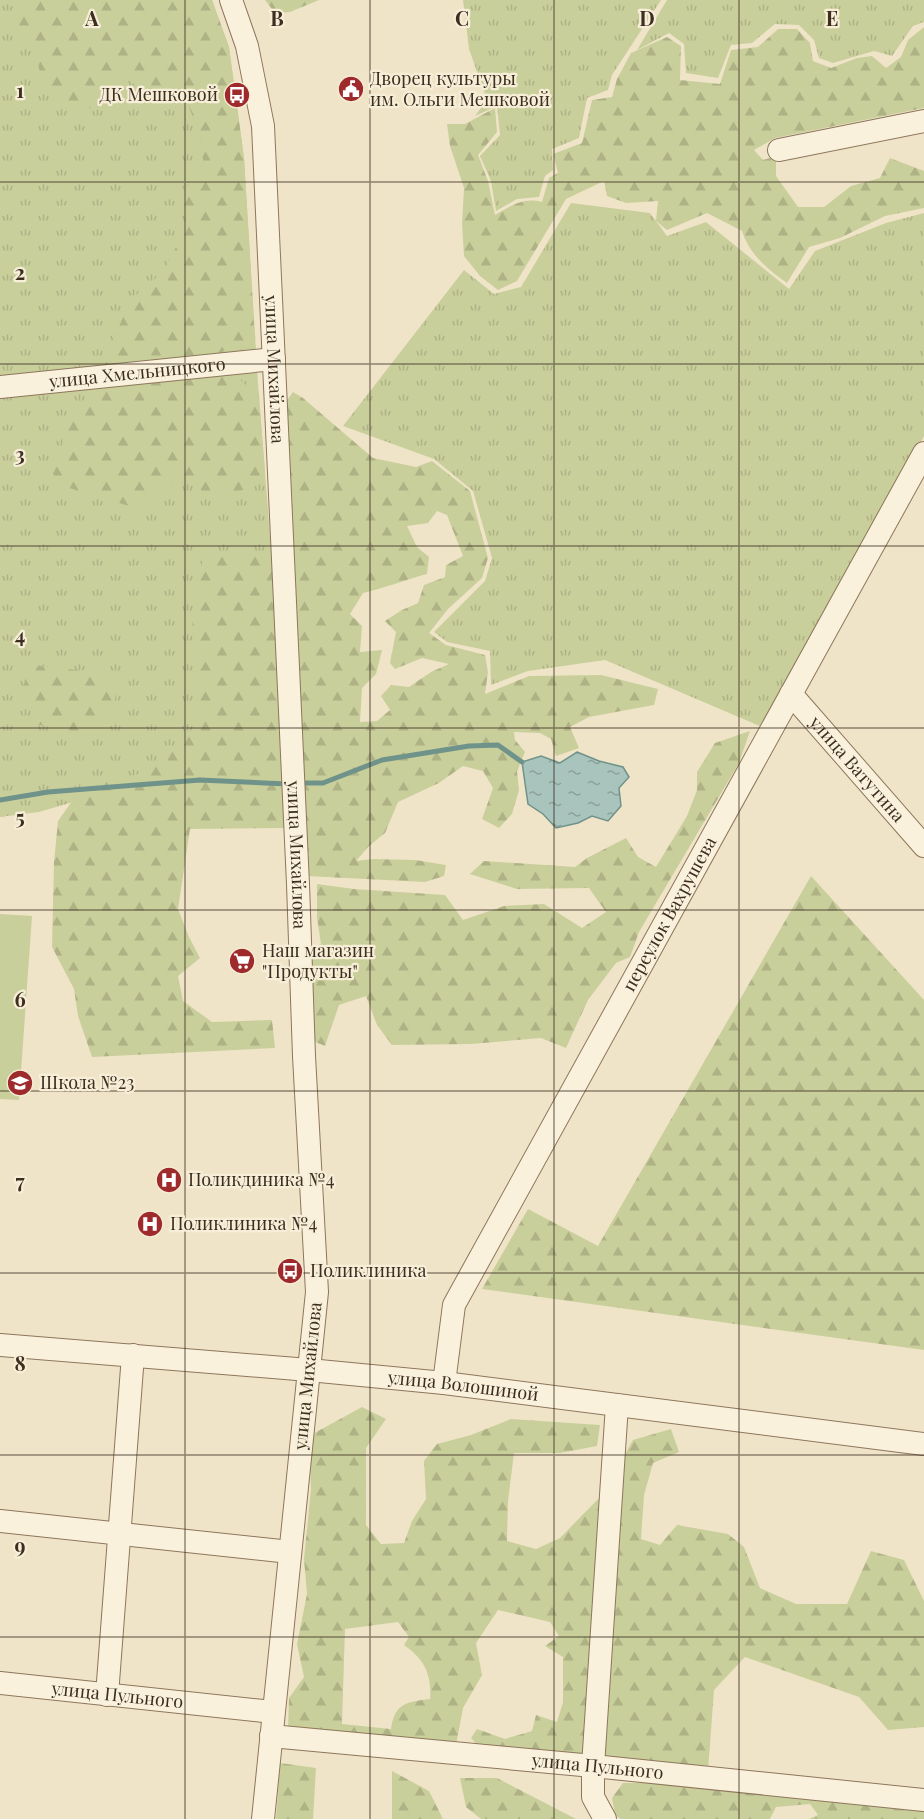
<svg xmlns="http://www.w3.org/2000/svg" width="924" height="1819" font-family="'Playfair Display',serif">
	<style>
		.grass { fill: url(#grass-tufts) }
		.forest { fill: url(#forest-firs); fill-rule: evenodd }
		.garden { fill: #c9cf9b }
		.water { fill: url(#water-ripples); stroke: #6f938a; stroke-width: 1.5 }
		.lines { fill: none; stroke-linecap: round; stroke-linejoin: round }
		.stream { stroke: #6f938a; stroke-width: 5 }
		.minor-casing { stroke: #8d765c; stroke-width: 24 }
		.minor { stroke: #faf1dc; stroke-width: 22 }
		.grid { fill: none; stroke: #3d2e20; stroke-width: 1.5; stroke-opacity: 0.55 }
		.labels { text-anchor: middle; stroke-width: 4.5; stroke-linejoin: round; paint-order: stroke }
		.poi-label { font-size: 18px; fill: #3d2e20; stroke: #f7eed8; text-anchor: start }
		.street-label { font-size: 18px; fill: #3d2e20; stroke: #f7eed8 }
		.grid-label { font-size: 20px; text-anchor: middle; font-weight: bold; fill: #3d2e20; stroke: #f7eed8; stroke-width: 4.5; stroke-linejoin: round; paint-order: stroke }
	</style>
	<defs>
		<pattern id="grass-tufts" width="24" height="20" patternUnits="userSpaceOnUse" patternTransform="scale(1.5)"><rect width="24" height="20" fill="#c9cf9b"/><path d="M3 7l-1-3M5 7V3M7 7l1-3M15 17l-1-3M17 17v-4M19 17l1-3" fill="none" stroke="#aeb285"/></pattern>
		<pattern id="forest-firs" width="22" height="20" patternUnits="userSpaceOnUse" patternTransform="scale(1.5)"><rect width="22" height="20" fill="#c9cf9b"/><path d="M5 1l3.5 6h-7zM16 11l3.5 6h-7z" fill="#aeb285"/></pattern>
		<pattern id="water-ripples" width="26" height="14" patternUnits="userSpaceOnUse" patternTransform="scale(1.5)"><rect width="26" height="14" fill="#a9c4bc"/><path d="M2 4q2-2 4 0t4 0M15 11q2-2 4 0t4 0" fill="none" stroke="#8ba098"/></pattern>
	</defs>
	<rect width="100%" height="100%" fill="#f0e4c8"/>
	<g class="grass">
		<path d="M0 0H212L229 47 244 158 258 383 286 740 39 812 0 817Z"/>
		<path d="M463 0H661L612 75 608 90 587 98 579 138 552 149 553 170 545 176 539 197 517 199 496 211 491 181 480 156 500 135 497 106 475 116 487 100 469 49Z"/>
		<path d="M667 0H924V22L913 26 892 56 874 51 833 63 819 58 814 40 799 25 775 24 752 43 731 45 718 78 686 73 684 44 669 33 637 50Z"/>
		<path d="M571 203 650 213 667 236 706 222 789 289 815 251 886 223 924 213V436L762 727 605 660 528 671 491 685 490 651 447 642 434 632 485 581 492 558 473 491 434 459 343 426 464 270 494 294 521 287Z"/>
	</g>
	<g class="forest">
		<path d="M30 0H212L229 47 244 158 255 341 198 360 102 365 131 299 163 272 187 226 179 194 204 167 199 131 188 105 137 87 121 73 102 110 63 104 46 81 17 21Z"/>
		<path d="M265 0H319L290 12 275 13Z"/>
		<path d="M924 27V108L775 138 754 150 763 160 776 156V176L798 207H824L851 186 880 178 890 158 924 171V208L885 216 840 238 809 247 787 283C768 270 749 254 742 231L707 213 667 230 656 221 658 201 626 203 607 196 604 181 566 199 517 281 498 290 480 276 464 256 462 224 464 188 450 146 447 124H465L495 108 497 132 478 155 488 181 495 215C511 206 523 197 542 202L549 178 558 173 553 154 582 143 592 100 612 97 617 79 631 53 667 37 681 46 680 80 720 84 731 50 758 47 778 29H797L810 43 813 61 831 68 857 58 872 56 886 68 901 57 908 40Z"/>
		<path d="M229 368 259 399 265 471 234 497 204 494 192 478H178L139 509 56 484 52 469 77 407 97 387 178 381 195 371Z"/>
		<path d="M293 392 303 398 373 458 416 467 432 461 470 491 488 558 482 578 448 609 429 633 446 645 485 655 488 672 485 694 529 676 601 675 658 689 654 705 589 717 570 727 579 748 556 756 551 739 540 733 514 732 515 740 525 752 517 771 519 790 512 814 499 828 482 819 493 788 483 771 463 766 439 783 398 802 385 833 369 846 356 861 373 859 415 860 446 865 444 876 425 882 306 876 301 864 309 857 303 817 285 403ZM437 511 447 515 463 556 446 565 445 577 424 585 418 603 402 610 385 621 396 632 390 663 395 669 422 658 449 664 431 672 409 687 391 685 381 696 390 710 377 721 360 722 362 688 376 674 382 650 360 652 362 626 350 614 363 593C385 588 405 580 427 574L429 557 417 547 407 526 428 523Z"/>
		<path d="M246 552 272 561 290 828 190 829 178 909 189 937 200 958 178 976 183 1001 212 1022 272 1020 275 1048 92 1057 78 1016 74 989 52 947 54 862 58 821 89 777 133 776 160 764 199 725V693L192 632 194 587 206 553Z"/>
		<path d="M33 665 96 672 117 679C119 701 106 718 94 735L39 725 21 690Z"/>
		<path d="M750 731 739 763 639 932 630 957 616 963 588 1000 566 1048 541 1038 471 1044 392 1045 377 1025 366 996 339 1005 325 1046 313 1041 311 949 321 944 317 918V884L354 889 445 895 463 920 504 906 544 904 582 928 606 912 589 888 517 889 470 874 484 861 575 867 587 858 626 838 638 857 656 867 687 816 697 790V772L715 743Z"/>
		<path d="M811 876 924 1000V1350L482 1289 528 1209 598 1246Z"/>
		<path d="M362 1407 386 1419 366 1448V1525L381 1544 404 1543 412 1521 426 1499 424 1461 437 1444 471 1435 511 1419 600 1425 597 1446 560 1453H514L508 1501 507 1541 536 1549 560 1538 602 1495 633 1440 671 1429 679 1452 653 1463 644 1495 641 1539 660 1545 677 1525 728 1534 744 1547 760 1588 796 1604H847L871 1551 904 1560 924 1601V1727L888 1730 859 1697 745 1657 714 1690 708 1771 481 1749 471 1738 477 1729 505 1739 532 1731 536 1715 557 1722 563 1702V1657L545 1646 559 1636 550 1622 498 1610 476 1643 482 1675 463 1708 456 1745 288 1730 289 1698 304 1677 297 1644 307 1594 304 1559 311 1489 309 1436ZM398 1622 409 1637 404 1645C424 1659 432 1674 430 1699 406 1702 395 1703 391 1729L342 1724 345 1629Z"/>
		<path d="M280 1763 316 1768 313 1819H276Z"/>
		<path d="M392 1771 429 1791 443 1819H392Z"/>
		<path d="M460 1778H497L576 1819H481L466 1807Z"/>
		<path d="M623 1783H659L924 1806V1819H809L818 1815 810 1804 776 1807 770 1819H621L615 1815 612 1798Z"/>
	</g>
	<path class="garden" d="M0 914 32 916 19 1100 0 1099Z"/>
	<path class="water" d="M577 752 599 761 623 767 629 777 619 788 621 806 608 821 592 816 578 823 556 828 543 814 528 804 522 762 541 756 560 763Z"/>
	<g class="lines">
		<g class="stream">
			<path d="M297 783H323L382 760 469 746 498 745 522 762"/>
			<path d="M0 800 48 792 200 780 288 784"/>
		</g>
		<g class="minor-casing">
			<g id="minor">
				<path id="s1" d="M231 0 247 46 263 126 298 884 304 1056 317 1292 263 1819"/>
				<path d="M779 150 924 121"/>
				<path id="s2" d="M0 387 274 359"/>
				<path id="s3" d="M791 694 924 846"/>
				<path id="s4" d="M0 1345 309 1370 444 1383 924 1444"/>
				<path id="s5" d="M444 1383 454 1305 924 453"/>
				<path d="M0 1521 290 1552"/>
				<path id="s6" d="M0 1683 273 1712"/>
				<path d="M107 1695 133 1355"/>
				<path id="s7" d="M271 1736 593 1766 924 1800"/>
				<path d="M605 1819 593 1797V1766L617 1405"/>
			</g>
		</g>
		<use href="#minor" class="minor"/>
	</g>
	<path class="grid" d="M185 0V1819M370 0V1819M554 0V1819M739 0V1819M0 182H924M0 364H924M0 546H924M0 728H924M0 910H924M0 1091H924M0 1273H924M0 1455H924M0 1637H924"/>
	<defs>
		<g id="civic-disc" transform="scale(1.35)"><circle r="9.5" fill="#9e2a2b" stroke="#f7eed8"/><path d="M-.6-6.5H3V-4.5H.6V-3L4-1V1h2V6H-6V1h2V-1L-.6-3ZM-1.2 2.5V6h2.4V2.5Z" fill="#fff"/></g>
		<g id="bus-disc" transform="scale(1.35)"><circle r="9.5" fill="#9e2a2b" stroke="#f7eed8"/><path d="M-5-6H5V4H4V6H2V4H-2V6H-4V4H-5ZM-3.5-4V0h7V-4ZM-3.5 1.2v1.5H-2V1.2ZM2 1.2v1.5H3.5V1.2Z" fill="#fff"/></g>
		<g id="supermarket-disc" transform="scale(1.35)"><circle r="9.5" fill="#9e2a2b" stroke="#f7eed8"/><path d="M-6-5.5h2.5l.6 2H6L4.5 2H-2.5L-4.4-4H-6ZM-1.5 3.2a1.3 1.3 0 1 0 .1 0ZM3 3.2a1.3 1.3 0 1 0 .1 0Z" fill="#fff"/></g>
		<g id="school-disc" transform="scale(1.35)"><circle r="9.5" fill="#9e2a2b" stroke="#f7eed8"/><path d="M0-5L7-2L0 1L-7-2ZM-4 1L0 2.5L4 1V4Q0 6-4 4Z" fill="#fff"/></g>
		<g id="hospital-disc" transform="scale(1.35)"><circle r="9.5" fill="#9e2a2b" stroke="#f7eed8"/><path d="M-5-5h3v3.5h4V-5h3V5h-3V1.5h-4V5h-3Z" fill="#fff"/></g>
	</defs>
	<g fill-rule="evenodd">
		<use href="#civic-disc" x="351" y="89"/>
		<use href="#bus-disc" x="237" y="95"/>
		<use href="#supermarket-disc" x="242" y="961"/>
		<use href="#school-disc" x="20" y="1083"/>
		<use href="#hospital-disc" x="169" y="1180"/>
		<use href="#hospital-disc" x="150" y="1224"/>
		<use href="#bus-disc" x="290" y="1271"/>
	</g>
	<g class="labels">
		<g class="poi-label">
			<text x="370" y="85">Дворец культуры<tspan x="370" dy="21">им. Ольги Мешковой</tspan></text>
			<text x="218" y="101" text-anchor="end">ДК Мешковой</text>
			<text x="262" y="957">Наш магазин<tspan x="262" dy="21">"Продукты"</tspan></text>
			<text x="40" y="1089">Школа №23</text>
			<text x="188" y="1186">Поликдиника №4</text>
			<text x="170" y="1230">Поликлиника №4</text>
			<text x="310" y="1277">Поликлиника</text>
		</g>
		<g class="street-label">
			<text dy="6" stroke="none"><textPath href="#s1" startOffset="374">улица Михайлова</textPath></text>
			<text dy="6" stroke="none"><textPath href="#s2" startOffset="138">улица Хмельницкого</textPath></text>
			<text dy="6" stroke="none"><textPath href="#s3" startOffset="100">улица Ватутина</textPath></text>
			<text dy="6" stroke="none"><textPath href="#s1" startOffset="860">улица Михайлова</textPath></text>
			<text dy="6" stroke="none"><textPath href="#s5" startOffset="525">переулок Вахрушева</textPath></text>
			<text transform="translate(308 1376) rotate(-84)" y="6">улица Михайлова</text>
			<text dy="6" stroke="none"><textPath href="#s4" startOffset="465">улица Волошиной</textPath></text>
			<text dy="6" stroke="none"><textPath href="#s6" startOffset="118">улица Пульного</textPath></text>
			<text dy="6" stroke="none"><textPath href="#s7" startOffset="328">улица Пульного</textPath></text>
		</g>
	</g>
	<g class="grid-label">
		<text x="92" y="26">A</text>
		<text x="277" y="26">B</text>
		<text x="462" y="26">C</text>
		<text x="647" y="26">D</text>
		<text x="832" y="26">E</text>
		<text x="20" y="98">1</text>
		<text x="20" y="280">2</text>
		<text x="20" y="462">3</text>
		<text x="20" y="643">4</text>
		<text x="20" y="825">5</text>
		<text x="20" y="1007">6</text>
		<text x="20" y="1189">7</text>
		<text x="20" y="1371">8</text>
		<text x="20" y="1553">9</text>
	</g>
</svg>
